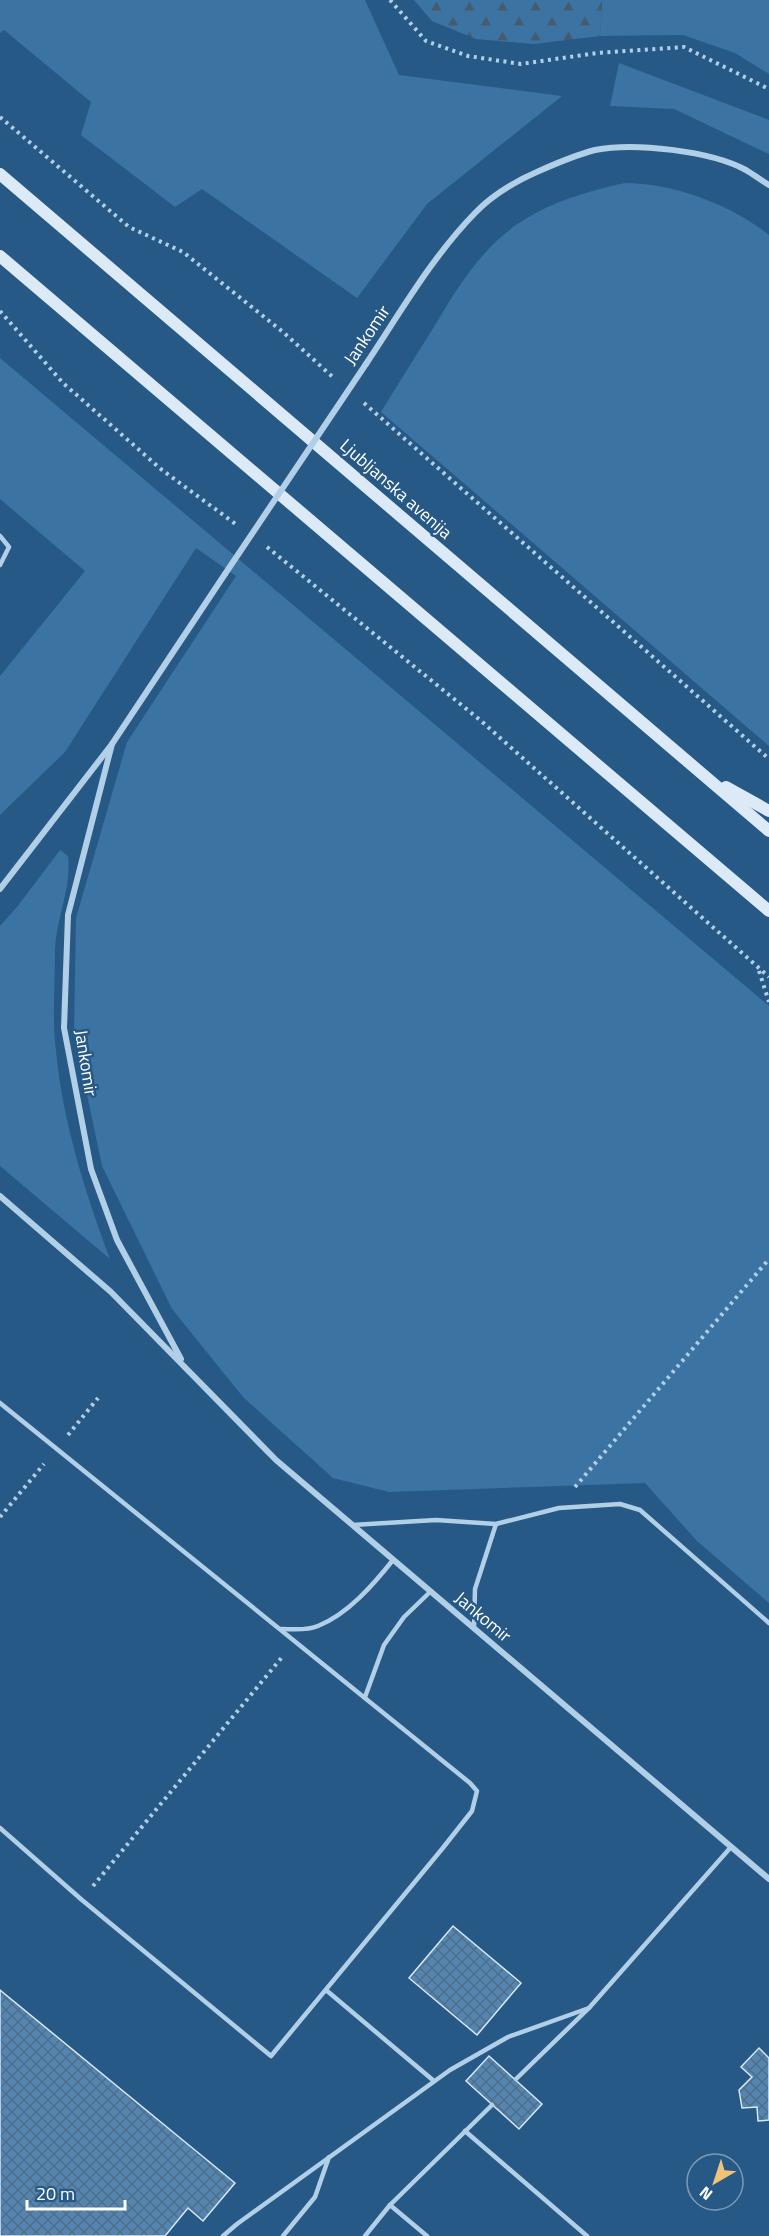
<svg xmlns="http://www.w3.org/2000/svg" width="769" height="2236" font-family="'Titillium Web',sans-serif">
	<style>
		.grass { fill: #3b73a3 }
		.forest { fill: url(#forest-firs) }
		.building { fill: url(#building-cross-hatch); stroke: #d6e8f6; stroke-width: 1.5 }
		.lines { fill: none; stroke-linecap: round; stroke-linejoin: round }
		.path { stroke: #b2cfe8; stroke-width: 4; stroke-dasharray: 3 4.5; stroke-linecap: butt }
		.lane { stroke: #b2cfe8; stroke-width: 4.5 }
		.street { stroke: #b2cfe8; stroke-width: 6 }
		.secondary { stroke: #dceaf7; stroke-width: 12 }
		.street-bridge { stroke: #b2cfe8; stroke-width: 6 }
		.labels { text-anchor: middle; stroke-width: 5; stroke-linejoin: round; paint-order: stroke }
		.street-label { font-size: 18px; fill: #fff; stroke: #275986 }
	</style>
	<defs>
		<pattern id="forest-firs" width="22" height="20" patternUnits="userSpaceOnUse" patternTransform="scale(1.5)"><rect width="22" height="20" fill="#3b73a3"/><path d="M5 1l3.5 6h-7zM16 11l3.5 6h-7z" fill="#455c6f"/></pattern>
		<pattern id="building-cross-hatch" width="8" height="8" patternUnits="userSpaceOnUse" patternTransform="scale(1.5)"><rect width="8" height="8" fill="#5385b0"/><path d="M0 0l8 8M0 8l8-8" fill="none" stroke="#506e88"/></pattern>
	</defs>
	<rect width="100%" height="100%" fill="#275986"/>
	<g class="grass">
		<path d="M0 0H365L399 75 562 96 427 204 357 298 202 189 175 207 81 135 91 102 4 30 0 33Z"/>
		<path d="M602 0H769V74L735 53 683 35 600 36Z"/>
		<path d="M619 63 769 120V154L674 109 610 106Z"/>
		<path d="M625 183C673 183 732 205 769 235V746L381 412C398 384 415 357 432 330 457 289 481 247 522 221 553 201 589 191 625 183Z"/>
		<path d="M0 358 769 1006V1603L697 1541 645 1483 389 1492 333 1478 243 1397 172 1309 102 1166 74 1033 76 918 127 742 236 576 196 548 65 752 0 815V676L85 571 0 499Z"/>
		<path d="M60 850 68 856C72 888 56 918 55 950 55 983 52 1020 56 1051 63 1123 85 1192 110 1259L0 1166V926L17 907Z"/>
	</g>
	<path class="forest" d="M414 0H602L600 36 534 44 476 39 432 21Z"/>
	<g class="building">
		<path d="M453 1926 521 1983 477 2035 409 1978Z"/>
		<path d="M0 1990 235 2183 203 2221 188 2208 165 2236H0Z"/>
		<path d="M759 2048 769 2058V2120L758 2121 757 2107 742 2108 739 2090 752 2077 741 2067Z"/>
		<path d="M489 2056 542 2104 519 2129 466 2081Z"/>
	</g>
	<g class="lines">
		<g class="path">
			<path d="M390 0 426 41 468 56 521 64 597 53 684 47 769 89"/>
			<path d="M0 117 129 227 183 252 283 332 335 379"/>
			<path d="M0 311 63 383 162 470 237 525"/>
			<path d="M364 403 769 759"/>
			<path d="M267 547 480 720 769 977"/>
			<path d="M759 971 769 1002"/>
			<path d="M68 1435 98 1398"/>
			<path d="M575 1487 769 1259"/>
			<path d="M0 1517 44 1464"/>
			<path d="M93 1886 283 1656"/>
		</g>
		<g class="lane">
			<path d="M0 536 9 547 0 565"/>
			<path d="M0 1403 470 1783 477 1791 472 1811 442 1849 271 2056 82 1900 0 1828"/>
			<path d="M352 1525 436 1520 496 1524 559 1508 620 1504 640 1510 769 1623"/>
			<path d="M281 1629C292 1629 307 1631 318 1626 348 1614 373 1585 393 1560"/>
			<path d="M474 1629 475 1589 496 1524"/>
			<path d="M365 1697 384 1645 404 1617 430 1592"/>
			<path d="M326 1990 434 2081"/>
			<path d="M516 2079 589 2008 731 1847"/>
			<path d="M465 2131 587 2236"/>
			<path d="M390 2205 427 2236"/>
			<path d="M223 2236 237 2224 450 2070 508 2037 589 2008"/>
			<path d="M283 2236 315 2197 329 2157"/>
			<path d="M365 2236 390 2205 492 2105"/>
		</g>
		<g class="street">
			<path d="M366 364C400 313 432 257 475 213 493 194 516 181 539 171 557 163 576 155 595 150 634 142 711 151 746 170 754 175 761 180 769 185"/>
			<path d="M112 744 68 915 64 1028 91 1169 117 1240 181 1359"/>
			<path d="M0 889 112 744 225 574"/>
			<path d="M0 1196 111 1292 276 1460 769 1879"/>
		</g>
		<g class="secondary">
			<path d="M0 174 769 831"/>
			<path d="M0 256 769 911"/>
			<path d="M726 787 769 811"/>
		</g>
		<path class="street-bridge" d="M225 574 366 364"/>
	</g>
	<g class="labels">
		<g class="street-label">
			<text transform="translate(367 335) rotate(-56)" y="6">Jankomir</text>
			<text transform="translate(396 489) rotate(41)" y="6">Ljubljanska avenija</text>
			<text transform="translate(86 1063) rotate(81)" y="6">Jankomir</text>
			<text transform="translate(483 1617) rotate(40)" y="6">Jankomir</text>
		</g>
	</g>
	<g transform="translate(715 2182) rotate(219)"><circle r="28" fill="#275986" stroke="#7d9bb6" stroke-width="1.5"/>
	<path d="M0-4.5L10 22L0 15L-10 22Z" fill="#f1c378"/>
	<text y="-9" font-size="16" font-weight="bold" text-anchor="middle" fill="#ffffff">N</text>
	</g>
	<path d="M27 2200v9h98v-9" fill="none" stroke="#ffffff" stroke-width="3"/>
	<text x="36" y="2200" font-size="18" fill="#ffffff" stroke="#275986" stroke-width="4.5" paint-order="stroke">20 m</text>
</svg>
